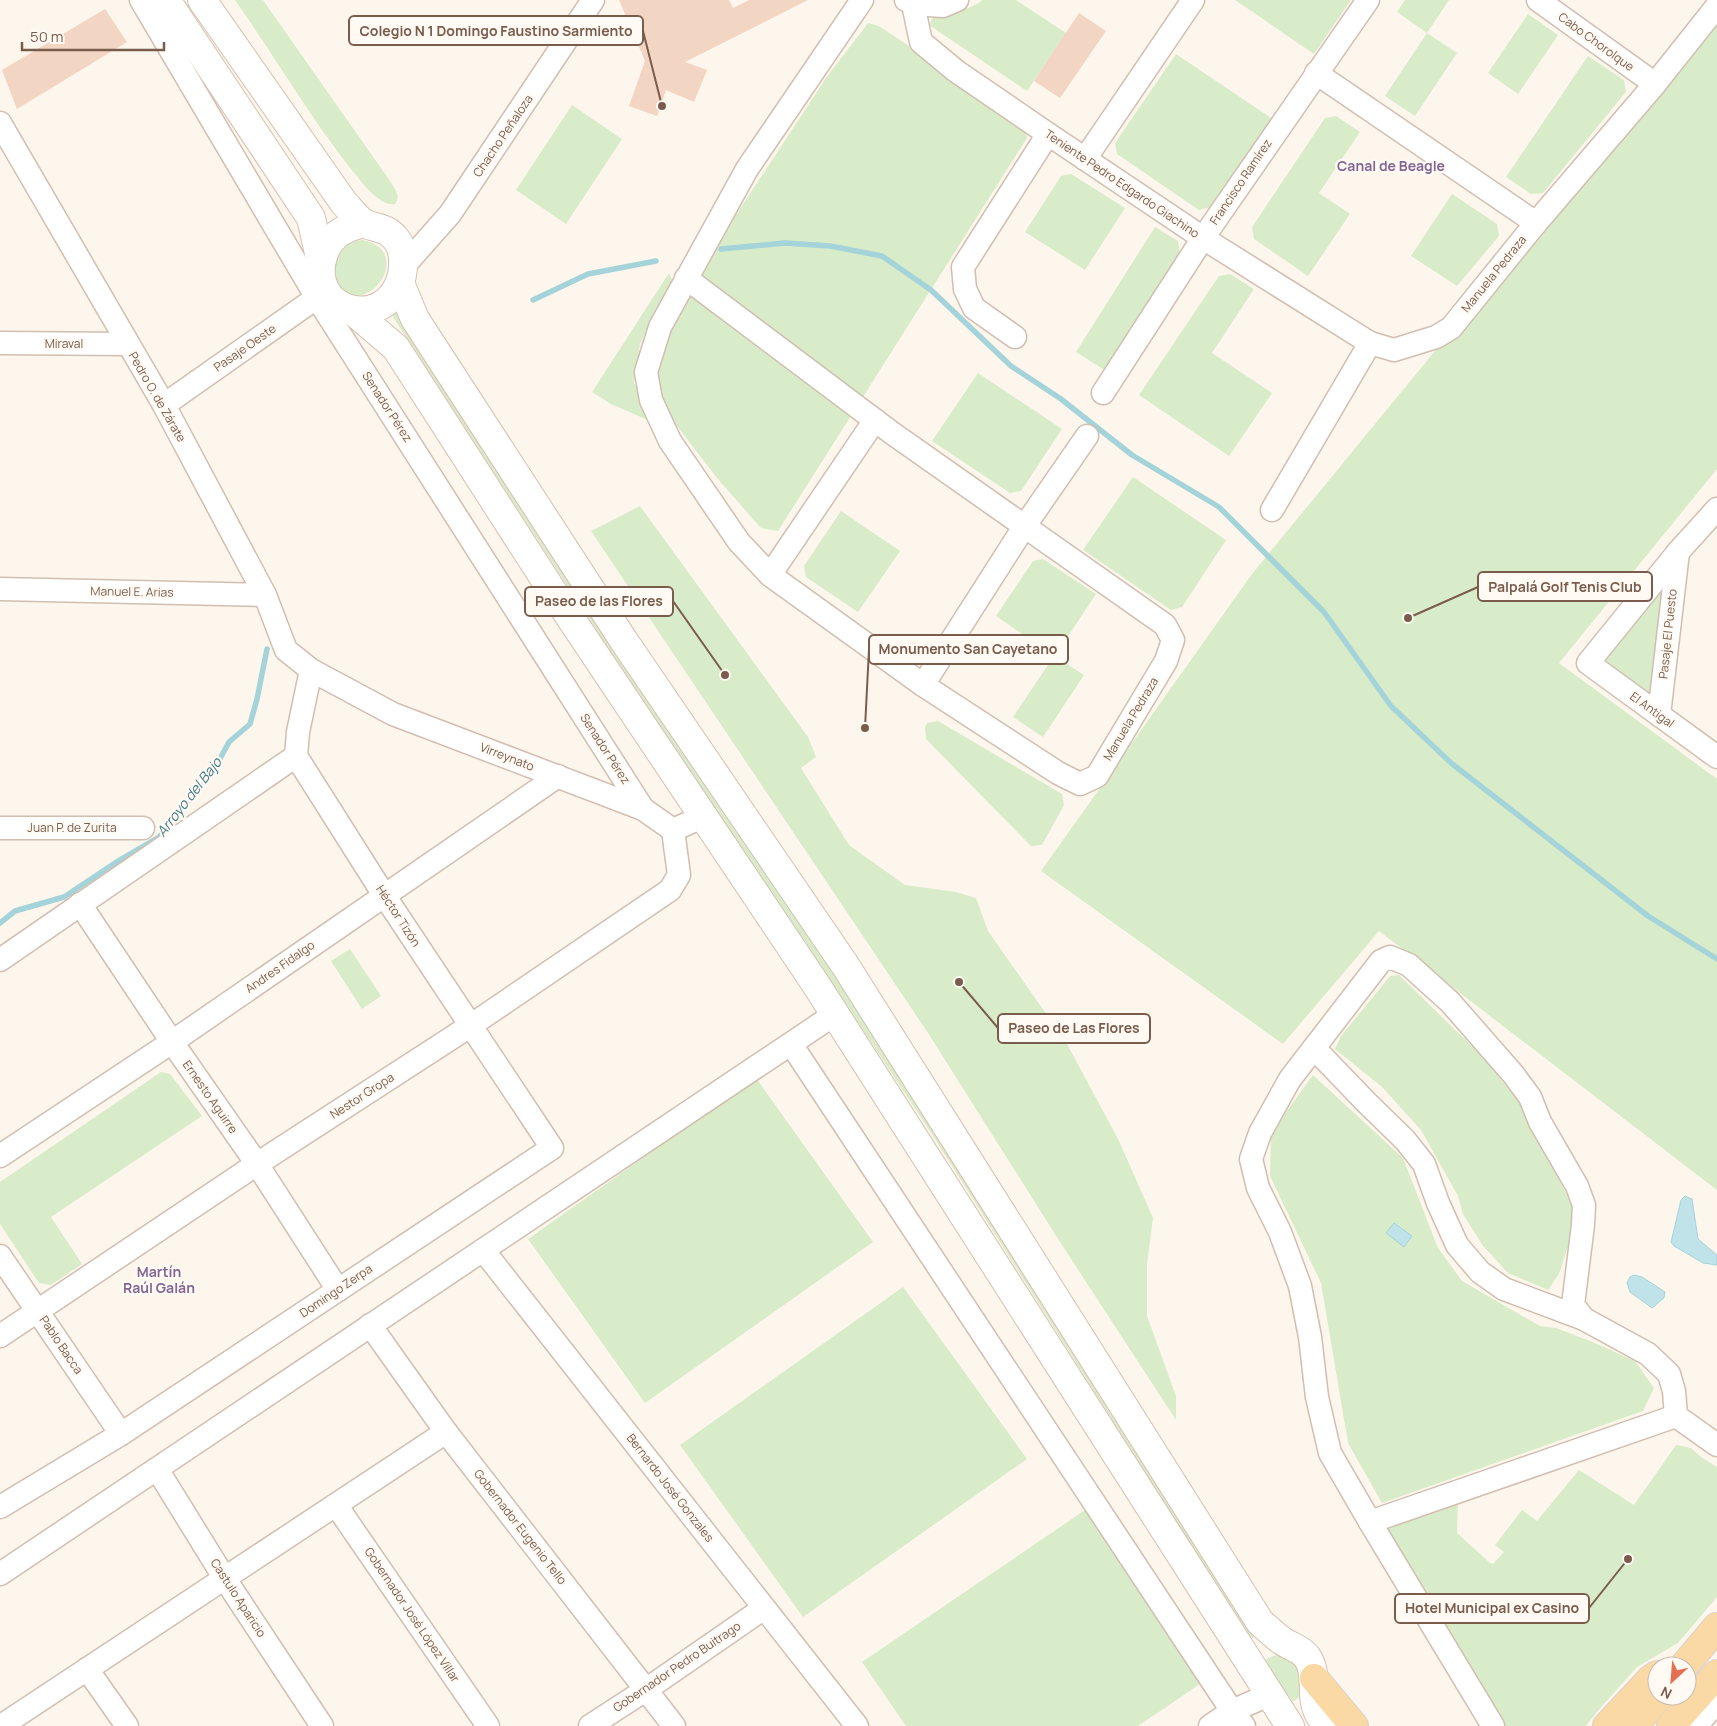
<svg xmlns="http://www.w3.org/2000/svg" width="1717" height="1726" font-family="Manrope,sans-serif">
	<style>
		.green { fill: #d8ecc9 }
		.water { fill: #bfe3e8; stroke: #a5d3da }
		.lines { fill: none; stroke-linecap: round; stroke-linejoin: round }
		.stream { stroke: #a5d3da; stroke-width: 5.5 }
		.building { fill: #f3d5c3 }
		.street-casing { stroke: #d1beb0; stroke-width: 25 }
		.secondary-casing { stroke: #d6c0b0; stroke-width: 30 }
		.primary-casing { stroke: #dad1cd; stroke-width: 30 }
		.street { stroke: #fff; stroke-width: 22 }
		.secondary { stroke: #fff; stroke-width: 28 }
		.primary { stroke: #fbd9a5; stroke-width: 28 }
		.labels { text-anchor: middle; stroke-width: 4.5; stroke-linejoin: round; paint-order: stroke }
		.street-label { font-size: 12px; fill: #7a5c4d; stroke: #fffaf3 }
		.neighbourhood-label { font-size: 14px; font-weight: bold; fill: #846695; stroke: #fffaf3 }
		.water-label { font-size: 14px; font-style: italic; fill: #437c86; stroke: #fffaf3 }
		.leader { fill: none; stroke: #7a5c4d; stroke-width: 2 }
		.callout-dot { fill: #7a5c4d; stroke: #fffaf3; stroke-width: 2 }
		.callout { fill: #fffaf3; stroke: #7a5c4d; stroke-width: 2 }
		.callout-label { font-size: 14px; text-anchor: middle; font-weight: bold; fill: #7a5c4d }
	</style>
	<rect width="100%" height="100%" fill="#fdf6ec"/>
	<g class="green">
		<path d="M235 0H263L390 181C395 189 401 196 395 204 384 206 371 193 364 185 316 128 278 61 235 0Z"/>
		<path d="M983 0H1016L1066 33 1027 91 929 25 933 17C952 11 966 12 983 0Z"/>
		<path d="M1235 0H1351L1314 54Z"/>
		<path d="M1405 0H1449L1427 33 1457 53 1415 116 1385 96 1427 33 1397 12Z"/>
		<path d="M1717 7V469L1559 663 1717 779V1190L1379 931 1283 1044 1041 871 1252 574Z"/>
		<path d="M1528 14 1558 35 1518 94 1488 73Z"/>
		<path d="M868 23 879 26 1024 123 1027 138 778 531 761 528 717 478 667 413 658 378 657 357 673 321 734 218 826 78Z"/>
		<path d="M1176 54 1271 118 1211 207 1199 210 1117 154 1115 143Z"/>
		<path d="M1588 56 1624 80 1626 92 1543 193 1531 194 1506 177Z"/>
		<path d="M572 105 622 139 566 224 516 190Z"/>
		<path d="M1336 116 1360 132 1319 193 1350 214 1308 276 1254 239 1252 227 1325 118Z"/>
		<path d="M1071 174 1125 208 1085 270 1025 232 1061 176Z"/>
		<path d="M1452 194 1497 224 1499 236 1457 286 1411 256Z"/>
		<path d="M1155 227 1178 241 1180 253 1106 371 1076 352Z"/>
		<path d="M362 240C416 250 368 320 340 286 331 275 334 256 344 247 349 243 355 241 362 240Z"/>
		<path d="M669 273 673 282 656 309 640 344 634 383 647 409 650 421 611 404 592 392Z"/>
		<path d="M1230 274 1254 289 1212 353 1272 393 1229 456 1139 395 1219 276Z"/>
		<path d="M395 312 398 313 939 1134 1254 1634 1253 1638 1249 1637 935 1139 805 942 681 761 393 317V315Z"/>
		<path d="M978 373 1062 429 1021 491 1010 493 932 441Z"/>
		<path d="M1133 477 1226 540 1182 607 1171 610 1083 550Z"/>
		<path d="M640 506 808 737 816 757 801 768 849 845 905 885 956 892 976 898 988 931 1066 1042 1119 1141 1153 1218 1147 1264V1316L1176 1396V1420L1060 1242 928 1033 591 531Z"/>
		<path d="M841 511 900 551 858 612 806 577 804 566Z"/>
		<path d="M1043 559 1096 594 1055 656 1084 675 1043 737 1013 717 1054 656 996 616 1033 561Z"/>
		<path d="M1663 587 1651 694 1607 662 1606 658Z"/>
		<path d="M938 721 1062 794 1064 805 1042 845 1031 846 926 739 925 727 927 723Z"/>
		<path d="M350 949 381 996 362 1009 331 961Z"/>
		<path d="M1399 975 1480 1054 1520 1103 1576 1213 1577 1219 1559 1274 1548 1290 1508 1273 1483 1246 1463 1214 1458 1196 1421 1130 1382 1087 1335 1049 1341 1036 1390 976Z"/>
		<path d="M161 1072 170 1074 202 1116 51 1217 82 1264 51 1285 39 1283 0 1224V1182Z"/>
		<path d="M1313 1075 1403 1158 1438 1248 1462 1281 1540 1326 1556 1328 1590 1341 1635 1361 1654 1388 1643 1411 1382 1503 1348 1443 1321 1283 1270 1176 1271 1133Z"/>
		<path d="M756 1078 873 1242 645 1403 528 1239Z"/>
		<path d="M903 1287 1027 1459 803 1617 680 1445Z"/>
		<path d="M1676 1445 1691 1448 1701 1457 1717 1467V1597L1678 1643 1637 1667 1596 1713 1586 1726H1504L1385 1526 1458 1501 1457 1533 1490 1563 1493 1564 1504 1552 1495 1545 1522 1510 1537 1521 1579 1470 1634 1505Z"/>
		<path d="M1085 1510 1203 1682 1138 1726H906L862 1662Z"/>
		<path d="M1279 1654 1299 1662 1303 1690 1298 1698 1293 1702 1264 1662 1268 1658Z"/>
	</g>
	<g class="water">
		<path d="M1685 1196 1692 1199 1698 1239 1717 1255V1265L1703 1263 1674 1246 1671 1242 1681 1200Z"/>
		<path d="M1394 1223 1412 1236 1404 1247 1386 1233Z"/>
		<path d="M1634 1275 1642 1277 1665 1292 1664 1298 1652 1308 1630 1292 1627 1283 1630 1277Z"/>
	</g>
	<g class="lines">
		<g class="stream">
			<path d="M721 249 785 243 830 246 882 256 931 290 1011 366 1061 399 1132 455 1219 507 1324 612 1391 706 1451 763 1648 916 1717 959"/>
			<path d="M533 300 588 274 656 261"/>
			<path d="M0 923 15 911 64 897 118 861 159 837 215 768 229 742 250 724 257 699 267 649"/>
		</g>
	</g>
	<g class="building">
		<path d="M619 0H729L733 8 749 0H808L685 62 707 70 694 102 666 90 657 116 629 106 645 61Z"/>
		<path d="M105 9 127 42 17 109 2 70Z"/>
		<path d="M1079 13 1106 31 1060 98 1034 81Z"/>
	</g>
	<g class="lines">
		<g class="street-casing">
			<g id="street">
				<path d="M141 0 317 298 643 809"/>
				<path d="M906 0 913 4 943 6 957 0"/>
				<path d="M1538 0 1655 84"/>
				<path d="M913 4 921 42 956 71 1048 134 1203 238 1370 343 1394 350 1436 337 1451 328 1536 223 1655 84 1717 6"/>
				<path d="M1316 73 1536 223"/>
				<path d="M0 123 164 405 265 595 286 650 311 670 393 714 643 809 673 830 702 817"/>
				<path d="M1085 159 1193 0"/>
				<path d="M404 266 450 214 593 0"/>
				<path d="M686 278 892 433 1165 625 1173 640 1166 661 1097 776 1080 784 1058 773 923 685 770 575 739 542 670 441 651 400 646 372 660 327 747 169 862 0"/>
				<path d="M1015 337 974 308 965 289 963 267 1048 134"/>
				<path d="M0 343 127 344"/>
				<path d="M1103 393 1203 238 1368 0"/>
				<path d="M164 405 326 291"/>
				<path d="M1717 509 1678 552 1588 663 1717 757"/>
				<path d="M1272 510 1370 343"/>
				<path d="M770 575 875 420"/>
				<path d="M0 589 265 595"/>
				<path d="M923 685 1024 527 1087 436"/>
				<path d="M1659 715 1678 552"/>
				<path d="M0 828H143"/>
				<path d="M80 904 172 1042 257 1164 338 1290"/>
				<path d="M0 960 296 756"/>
				<path d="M791 1044 1232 1711 1244 1726"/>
				<path d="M1314 1048 1367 1103 1405 1140 1424 1164 1438 1203 1457 1245 1480 1272 1504 1289 1584 1319"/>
				<path d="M0 1156 172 1042 558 776"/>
				<path d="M483 1250 857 1726"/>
				<path d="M0 1256 121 1434"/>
				<path d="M370 1325 446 1432 674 1726"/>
				<path d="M0 1336 257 1164 470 1026 670 890 679 875 673 830"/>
				<path d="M1676 1416 1370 1522 1330 1453 1317 1397 1310 1337 1300 1286 1280 1232 1258 1188 1251 1159 1260 1133 1290 1079 1381 961 1390 957 1409 965 1450 1002 1513 1074 1530 1097 1540 1122 1577 1186 1584 1205 1583 1225 1573 1305 1584 1319 1648 1354 1669 1374 1674 1391 1676 1416 1717 1445"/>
				<path d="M157 1469 225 1579 322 1726"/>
				<path d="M336 1505 488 1726"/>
				<path d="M0 1507 121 1434 552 1148 384 895 296 756 298 732 311 670"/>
				<path d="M1370 1522 1493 1726"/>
				<path d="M0 1574 835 1014"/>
				<path d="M87 1669 127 1726"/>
				<path d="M1 1726 446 1432"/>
				<path d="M590 1726 647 1689 764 1608"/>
				<path d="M1210 1726 1232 1711 1271 1694"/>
				<path d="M1696 1726 1717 1702"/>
			</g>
		</g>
		<g class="secondary-casing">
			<g id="secondary">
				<path d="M166 0 311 218 321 262"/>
				<path d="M202 0 344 203C350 209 358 221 366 224 378 229 386 227 396 239 404 249 404 263 402 275 388 335 303 313 324 253 331 234 346 227 364 223"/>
				<path d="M400 283 415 319 624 641 845 965 1260 1622C1268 1629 1276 1637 1284 1642 1292 1647 1301 1649 1307 1657 1319 1674 1309 1696 1319 1714 1321 1718 1326 1722 1329 1726"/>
				<path d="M353 311 396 348 553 592 817 986 1290 1726"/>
			</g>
		</g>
		<g class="primary-casing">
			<g id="primary">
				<path d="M1684 1666 1717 1627"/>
				<path d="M1314 1678 1354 1726"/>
				<path d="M1607 1726 1651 1679 1657 1675"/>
				<path d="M1634 1726 1659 1696"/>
				<path d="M1671 1726 1717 1674"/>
			</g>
		</g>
		<use href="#street" class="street"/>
		<use href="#secondary" class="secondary"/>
		<use href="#primary" class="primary"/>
	</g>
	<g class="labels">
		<g class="street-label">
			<text transform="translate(1596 42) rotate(36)" y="4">Cabo Chorolque</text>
			<text transform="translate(503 136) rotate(-56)" y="4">Chacho Peñaloza</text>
			<text transform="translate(1241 182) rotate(-56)" y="4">Francisco Ramírez</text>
			<text transform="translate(1122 184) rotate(34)" y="4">Teniente Pedro Edgardo Giachino</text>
			<text transform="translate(1494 274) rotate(-51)" y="4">Manuela Pedraza</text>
			<text x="64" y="348">Miraval</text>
			<text transform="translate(245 348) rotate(-35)" y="4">Pasaje Oeste</text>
			<text transform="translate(157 397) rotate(60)" y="4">Pedro O. de Zárate</text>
			<text transform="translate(387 407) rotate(57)" y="4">Senador Pérez</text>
			<text transform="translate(132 592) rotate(1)" y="4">Manuel E. Arias</text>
			<text transform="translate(1668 634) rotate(-84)" y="4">Pasaje El Puesto</text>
			<text transform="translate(1652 710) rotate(36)" y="4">El Antigal</text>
			<text transform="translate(1131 719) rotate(-59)" y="4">Manuela Pedraza</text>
			<text transform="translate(605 749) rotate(57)" y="4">Senador Pérez</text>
			<text transform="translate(507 757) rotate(21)" y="4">Virreynato</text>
			<text x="72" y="832">Juan P. de Zurita</text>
			<text transform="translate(398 916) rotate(57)" y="4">Héctor Tizón</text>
			<text transform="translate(280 967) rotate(-35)" y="4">Andres Fidalgo</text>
			<text transform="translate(362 1096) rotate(-33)" y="4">Nestor Gropa</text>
			<text transform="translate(210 1097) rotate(55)" y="4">Ernesto Aguirre</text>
			<text transform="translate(336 1291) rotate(-34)" y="4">Domingo Zerpa</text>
			<text transform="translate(61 1345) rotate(56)" y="4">Pablo Bacca</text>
			<text transform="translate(670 1488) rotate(52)" y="4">Bernardo José Gonzales</text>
			<text transform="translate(520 1527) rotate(52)" y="4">Gobernador Eugenio Tello</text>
			<text transform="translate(238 1598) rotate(57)" y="4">Castulo Aparicio</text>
			<text transform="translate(412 1615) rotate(56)" y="4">Gobernador José López Villar</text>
			<text transform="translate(677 1667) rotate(-34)" y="4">Gobernador Pedro Buitrago</text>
		</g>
		<g class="neighbourhood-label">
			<text x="1391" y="171">Canal de Beagle</text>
			<text x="159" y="1277">Martín<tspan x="159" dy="16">Raúl Galán</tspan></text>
		</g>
		<g class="water-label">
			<text transform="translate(189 797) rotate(-52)" y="5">Arroyo del Bajo</text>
		</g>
	</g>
	<path class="leader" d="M662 106L643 31M1408 618L1478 587M725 675L673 601M865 728L869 649M959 982L998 1028M1628 1559L1589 1608"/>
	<g class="callout-dot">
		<circle cx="662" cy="106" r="5"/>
		<circle cx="1408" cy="618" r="5"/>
		<circle cx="725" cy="675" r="5"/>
		<circle cx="865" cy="728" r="5"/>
		<circle cx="959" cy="982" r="5"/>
		<circle cx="1628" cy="1559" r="5"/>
	</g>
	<g class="callout">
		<rect x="349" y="16" width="294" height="29" rx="5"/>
		<rect x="1478" y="572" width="174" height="29" rx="5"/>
		<rect x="525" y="587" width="148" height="29" rx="5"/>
		<rect x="869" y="635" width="199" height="29" rx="5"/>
		<rect x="998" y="1014" width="152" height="29" rx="5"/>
		<rect x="1395" y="1594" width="194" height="29" rx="5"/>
	</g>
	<g class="callout-label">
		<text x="496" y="36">Colegio N 1 Domingo Faustino Sarmiento</text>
		<text x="1565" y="592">Palpalá Golf Tenis Club</text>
		<text x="599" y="606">Paseo de las Flores</text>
		<text x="968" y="654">Monumento San Cayetano</text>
		<text x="1074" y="1033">Paseo de Las Flores</text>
		<text x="1492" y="1613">Hotel Municipal ex Casino</text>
	</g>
	<g transform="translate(1672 1681) rotate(206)"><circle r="24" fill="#fffaf3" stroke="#cabbb1"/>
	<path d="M0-4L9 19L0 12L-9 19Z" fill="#e76f51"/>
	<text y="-8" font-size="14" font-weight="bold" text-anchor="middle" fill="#7a5c4d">N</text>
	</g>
	<path d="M22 42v8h142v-8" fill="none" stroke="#7a5c4d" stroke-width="2.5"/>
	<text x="30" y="42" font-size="15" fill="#7a5c4d" stroke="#fffaf3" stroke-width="4" paint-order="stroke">50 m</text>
</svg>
